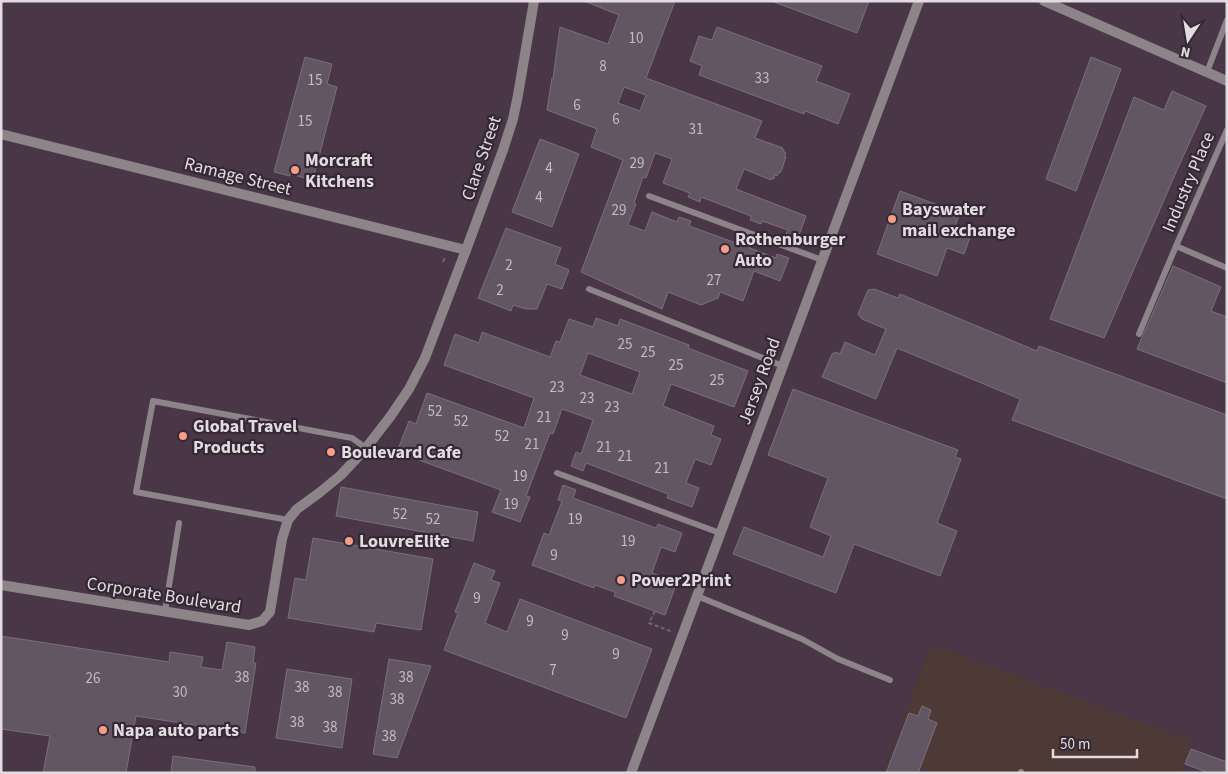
<svg xmlns="http://www.w3.org/2000/svg" width="1228" height="774" font-family="'Source Sans 3',sans-serif">
	<style>
		.commercial { fill: #4d3935 }
		.built { fill: #493748 }
		.building { fill: #635663; stroke: #7c6e7b; fill-rule: evenodd }
		.lines { fill: none; stroke-linecap: round; stroke-linejoin: round }
		.path { stroke: #706670; stroke-width: 2; stroke-dasharray: 4 2.5; stroke-linecap: butt }
		.lane { stroke: #8d8489; stroke-width: 6 }
		.street { stroke: #8d8489; stroke-width: 10 }
		.poi-dot { fill: #f49e87; stroke: #342833; stroke-width: 2 }
		.labels { text-anchor: middle; stroke-width: 4.5; stroke-linejoin: round; paint-order: stroke }
		.number-label { font-size: 15px; fill: #c3bac2 }
		.street-label { font-size: 18px; fill: #e3dbe2; stroke: #342833 }
		.poi-label { font-size: 18px; font-weight: bold; fill: #e3dbe2; stroke: #342833; text-anchor: start }
	</style>
	<rect width="100%" height="100%" fill="#3e323e"/>
	<path class="commercial" d="M931 644 1194 741 1182 773H883Z"/>
	<path class="built" d="M1 1H1227V773H1182L1193 741 931 644 883 773H1Z"/>
	<g class="building">
		<path d="M584 1H675L646 78 762 121 755 138 783 148 782 149 784 150V152L786 153 784 157H786L782 169 780 173 779 172 777 176 775 175 774 179 771 178V180L744 169 736 189 806 216 798 238 786 234 788 230 762 221 761 224 750 220 751 216 701 197 700 202 688 197 690 193 663 183 672 159 655 153 646 178 643 177 634 203 636 204 628 225 645 231 652 212 677 222 679 217 691 221 689 226 739 244 740 240 752 244 750 248 776 258 777 254 789 258 780 281 754 271 743 301 720 292 718 298 701 305 668 292 662 309 581 272 623 160 591 147 597 129 547 110 552 78 553 79 560 27 608 44 619 15ZM624 87 646 95 640 111 618 103Z"/>
		<path d="M774 1H869L857 33 774 2Z"/>
		<path d="M717 27 822 66 816 81 850 94 838 124 805 111 804 114 699 75 702 66 690 61 699 36 712 40Z"/>
		<path d="M305 57 332 64 327 84 337 87 313 180 290 174V176L274 172Z"/>
		<path d="M1091 57 1121 69 1076 191 1046 179Z"/>
		<path d="M1172 91 1206 106 1177 170 1104 338 1050 319 1134 97 1164 110Z"/>
		<path d="M540 139 579 154 552 227 512 212Z"/>
		<path d="M900 191 960 213 954 229 971 235 964 254 947 248 937 276 877 254Z"/>
		<path d="M506 228 561 248 555 264 569 270 562 289 547 284 537 309H526L513 305 511 311 478 298Z"/>
		<path d="M1173 266 1221 287 1211 311 1227 317V383L1137 349Z"/>
		<path d="M874 289 898 298 900 294 1037 351 1039 346 1227 415V499L1012 420 1020 399 897 348 876 399 822 377 832 354 835 352 840 354 845 342 875 355 886 329 862 319 858 314 868 290Z"/>
		<path d="M596 318 618 326 620 319 689 345 688 348 748 371 734 407 671 384 663 406 714 426 711 435 721 439 711 465 695 459 686 483 699 488 692 507 667 498 668 494 586 463 583 471 571 466 576 452 581 454 593 420 562 409 553 434 550 433 526 496 530 497 520 522 492 512 501 490 397 452 409 421 416 424 427 393 524 428 534 398 444 365 455 334 479 343 482 332 550 357 556 341 560 342 569 319 593 327ZM588 353 640 372 632 394 580 375Z"/>
		<path d="M793 389 958 450 955 457 961 459 937 523 957 531 940 576 854 544 836 593 733 554 744 527 823 557 831 536 810 527 828 478 768 455Z"/>
		<path d="M563 485 576 490 573 498 656 528 658 524 682 533 675 552 661 547 652 573 677 582 665 615 614 596 615 592 595 585 594 588 532 565 544 533 549 535 562 501 558 500Z"/>
		<path d="M341 487 478 512 473 541 336 516Z"/>
		<path d="M313 538 433 559 421 630 376 623 374 632 288 618 295 578 306 580Z"/>
		<path d="M474 563 495 571 491 580 500 583 485 623 507 632 520 599 652 649 626 718 444 650 458 613 455 612Z"/>
		<path d="M1 636 169 662 170 652 203 657 201 667 222 670 227 642 255 647 253 663H256L245 733 136 716 126 773H43L50 736 1 729Z"/>
		<path d="M389 659 431 666 397 758 373 754Z"/>
		<path d="M287 669 352 679 342 748 276 738Z"/>
		<path d="M922 706 931 710 928 719 937 723 918 773H886L909 713 918 716Z"/>
		<path d="M1191 749 1227 762V773H1209L1185 764Z"/>
		<path d="M173 756 255 767V773H171Z"/>
	</g>
	<g class="lines">
		<g class="path">
			<path d="M443 262 445 257"/>
			<path d="M655 611 649 623 673 632"/>
		</g>
		<g class="lane">
			<path d="M1207 72 1227 20"/>
			<path d="M1227 130 1176 246 1227 268"/>
			<path d="M649 196 822 260"/>
			<path d="M589 289 783 366"/>
			<path d="M1139 334 1176 246"/>
			<path d="M557 473 720 533"/>
			<path d="M288 520 136 492 153 401 352 438 366 448"/>
			<path d="M697 596 802 639 838 659 890 680"/>
			<path d="M165 611 179 523"/>
			<path d="M1021 773V772"/>
		</g>
		<g class="street">
			<path d="M1044 1 1227 81"/>
			<path d="M1 134 466 250"/>
			<path d="M1 585 249 625 262 621 270 612 282 539 288 520 297 509 319 493 341 475 366 448 390 417 409 389 425 358 466 250 503 150 513 119 518 95 534 1"/>
			<path d="M631 773 919 1"/>
		</g>
	</g>
	<g class="poi-dot">
		<circle cx="295" cy="170" r="5"/>
		<circle cx="892" cy="219" r="5"/>
		<circle cx="725" cy="249" r="5"/>
		<circle cx="183" cy="436" r="5"/>
		<circle cx="331" cy="452" r="5"/>
		<circle cx="349" cy="541" r="5"/>
		<circle cx="621" cy="580" r="5"/>
		<circle cx="103" cy="730" r="5"/>
	</g>
	<g class="labels">
		<g class="number-label">
			<text x="636" y="43">10</text>
			<text x="603" y="71">8</text>
			<text x="762" y="83">33</text>
			<text x="315" y="85">15</text>
			<text x="577" y="110">6</text>
			<text x="616" y="124">6</text>
			<text x="305" y="126">15</text>
			<text x="696" y="134">31</text>
			<text x="637" y="168">29</text>
			<text x="549" y="173">4</text>
			<text x="539" y="202">4</text>
			<text x="619" y="215">29</text>
			<text x="509" y="270">2</text>
			<text x="714" y="285">27</text>
			<text x="500" y="295">2</text>
			<text x="625" y="349">25</text>
			<text x="648" y="357">25</text>
			<text x="676" y="370">25</text>
			<text x="717" y="385">25</text>
			<text x="557" y="392">23</text>
			<text x="587" y="403">23</text>
			<text x="612" y="412">23</text>
			<text x="435" y="416">52</text>
			<text x="544" y="422">21</text>
			<text x="461" y="426">52</text>
			<text x="502" y="441">52</text>
			<text x="532" y="449">21</text>
			<text x="604" y="452">21</text>
			<text x="625" y="461">21</text>
			<text x="662" y="473">21</text>
			<text x="520" y="481">19</text>
			<text x="511" y="509">19</text>
			<text x="400" y="519">52</text>
			<text x="433" y="524">52</text>
			<text x="575" y="524">19</text>
			<text x="628" y="546">19</text>
			<text x="554" y="560">9</text>
			<text x="477" y="603">9</text>
			<text x="530" y="626">9</text>
			<text x="565" y="640">9</text>
			<text x="616" y="659">9</text>
			<text x="553" y="675">7</text>
			<text x="242" y="682">38</text>
			<text x="406" y="682">38</text>
			<text x="93" y="683">26</text>
			<text x="302" y="692">38</text>
			<text x="180" y="697">30</text>
			<text x="335" y="697">38</text>
			<text x="397" y="704">38</text>
			<text x="297" y="727">38</text>
			<text x="330" y="732">38</text>
			<text x="389" y="741">38</text>
		</g>
		<g class="street-label">
			<text transform="translate(481 158) rotate(-71)" y="6">Clare Street</text>
			<text transform="translate(238 176) rotate(14)" y="6">Ramage Street</text>
			<text transform="translate(1188 182) rotate(-67)" y="6">Industry Place</text>
			<text transform="translate(759 381) rotate(-70)" y="6">Jersey Road</text>
			<text transform="translate(164 595) rotate(9)" y="6">Corporate Boulevard</text>
		</g>
		<g class="poi-label">
			<text x="305" y="166">Morcraft<tspan x="305" dy="21">Kitchens</tspan></text>
			<text x="902" y="215">Bayswater<tspan x="902" dy="21">mail exchange</tspan></text>
			<text x="735" y="245">Rothenburger<tspan x="735" dy="21">Auto</tspan></text>
			<text x="193" y="432">Global Travel<tspan x="193" dy="21">Products</tspan></text>
			<text x="341" y="458">Boulevard Cafe</text>
			<text x="359" y="547">LouvreElite</text>
			<text x="631" y="586">Power2Print</text>
			<text x="113" y="736">Napa auto parts</text>
		</g>
	</g>
	<rect width="1228" height="774" fill="none" stroke="#e3dbe2" stroke-width="5"/>
	<g transform="translate(1188 40) rotate(192)" stroke="#342833" stroke-width="4" paint-order="stroke">
	<path d="M0-4L9 19L0 12L-9 19Z" fill="#e3dbe2"/>
	<text y="-8" font-size="14" font-weight="bold" text-anchor="middle" fill="#e3dbe2">N</text>
	</g>
	<path d="M1053 749v8h84v-8" fill="none" stroke="#e3dbe2" stroke-width="2.5"/>
	<text x="1060" y="749" font-size="15" fill="#e3dbe2" stroke="#342833" stroke-width="4" paint-order="stroke">50 m</text>
</svg>
